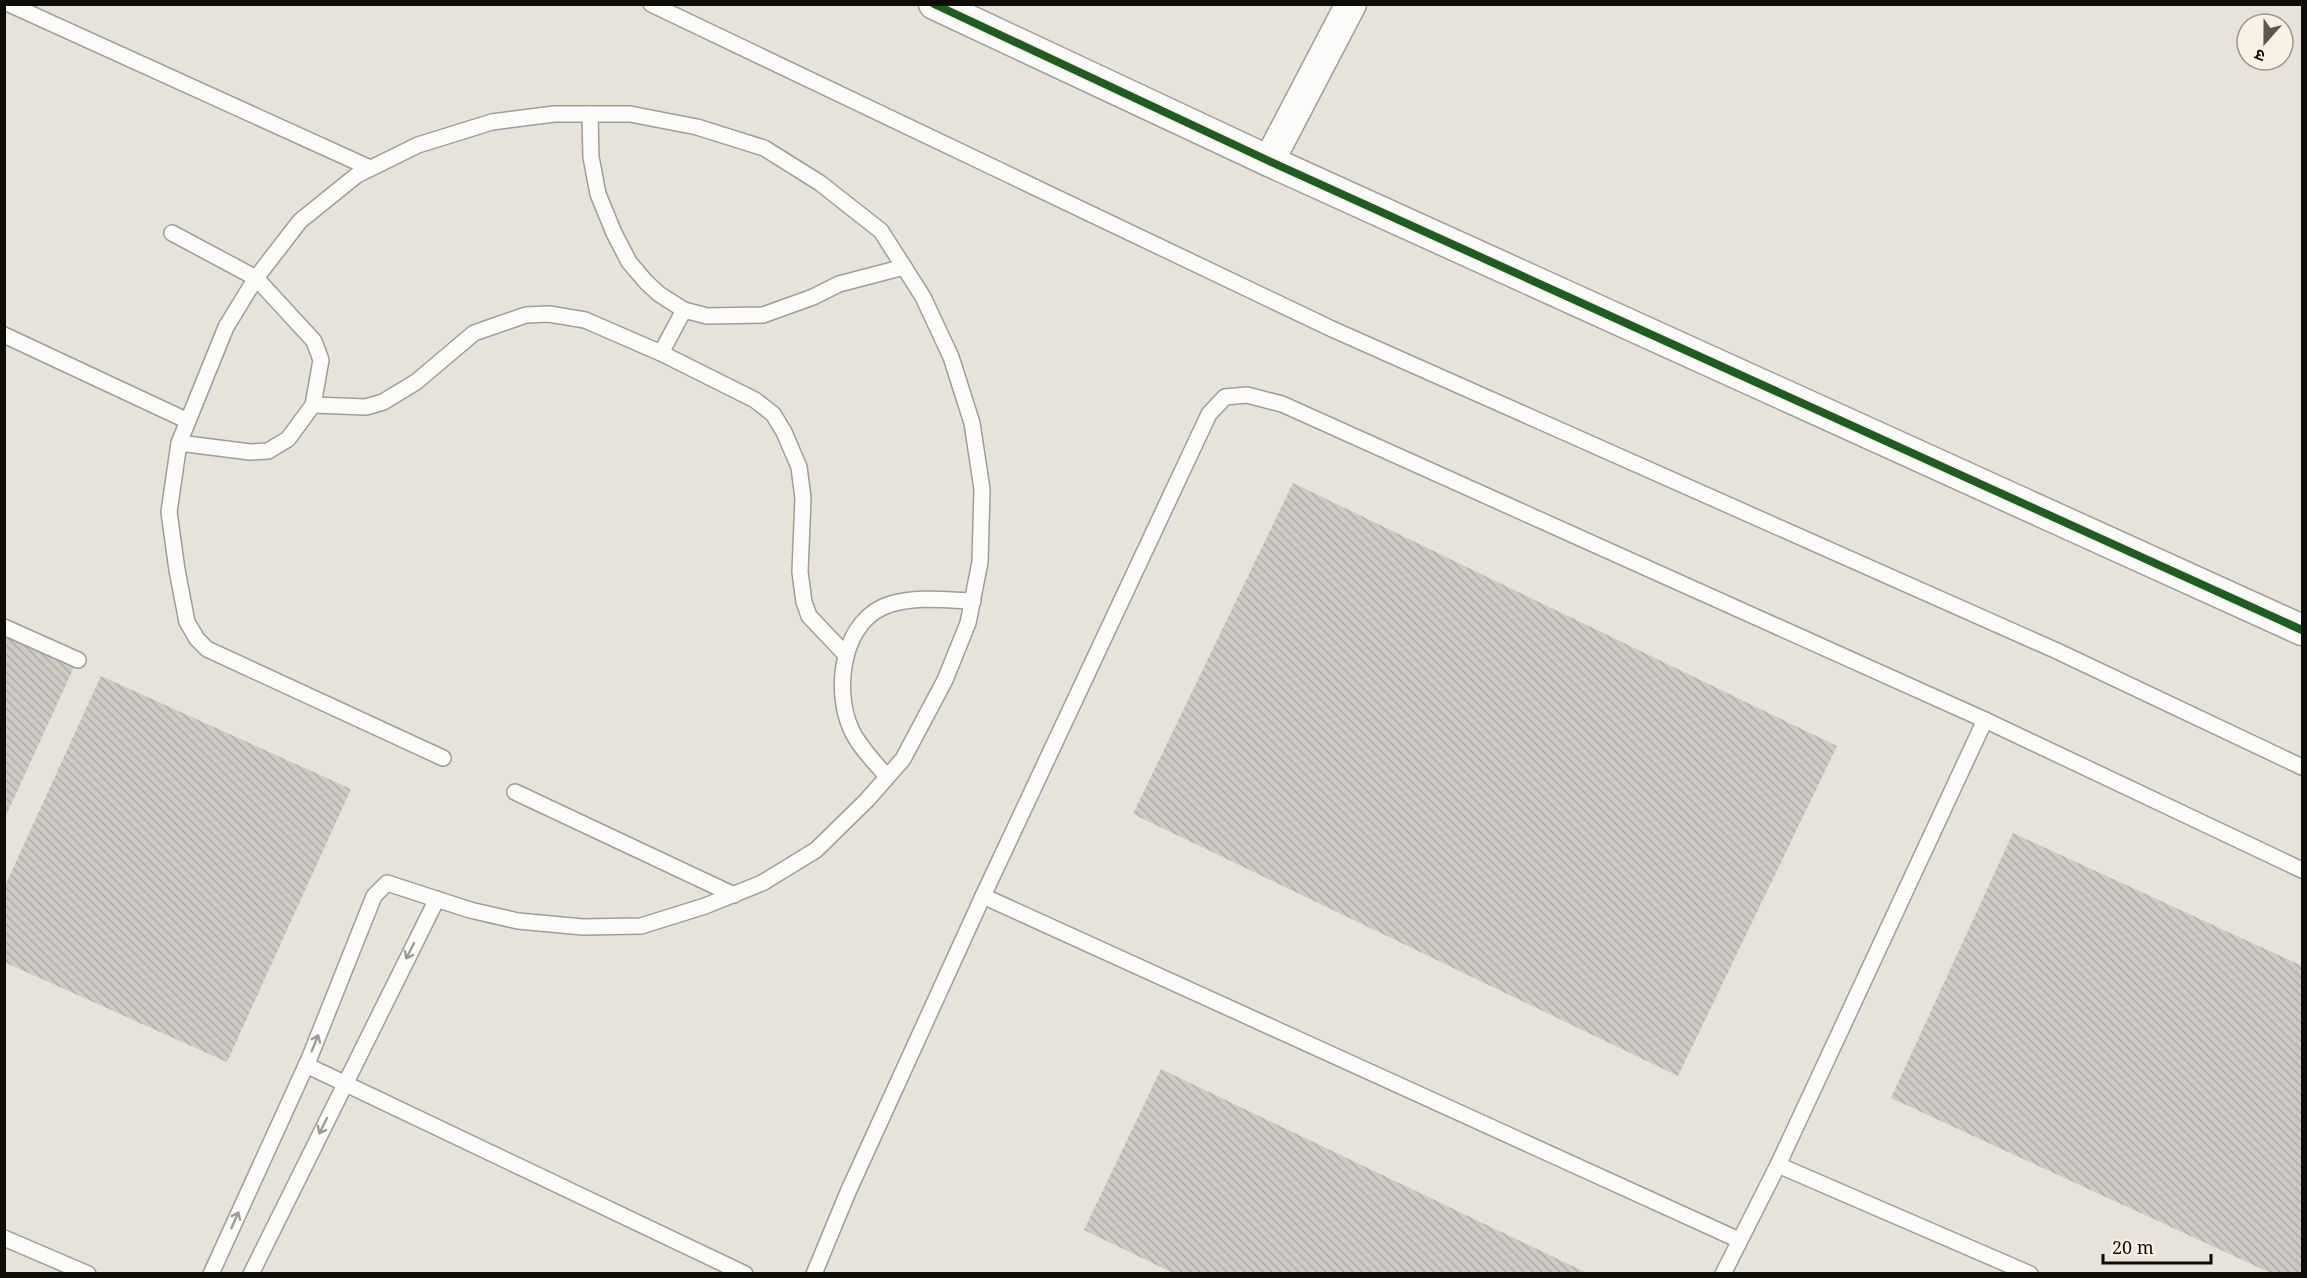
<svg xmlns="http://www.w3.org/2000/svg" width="2307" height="1278" font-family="'Noto Serif','Noto Sans Devanagari',serif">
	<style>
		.building { fill: url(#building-back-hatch) }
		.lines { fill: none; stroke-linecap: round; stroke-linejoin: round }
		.service-casing { stroke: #a09d97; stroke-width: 18 }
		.minor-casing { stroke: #a09d97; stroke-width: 33 }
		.service { stroke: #fbfbfa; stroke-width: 15 }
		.minor { stroke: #fbfbfa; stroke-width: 30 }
		.cycleway-casing { stroke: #f9f1e4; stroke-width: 11 }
		.cycleway { stroke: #1b5e20; stroke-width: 8 }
		.oneway { stroke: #9c9b99 }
	</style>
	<defs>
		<pattern id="building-back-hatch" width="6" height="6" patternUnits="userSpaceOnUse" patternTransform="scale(1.5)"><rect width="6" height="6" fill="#cdc9c3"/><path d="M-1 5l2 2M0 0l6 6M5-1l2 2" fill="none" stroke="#afaba6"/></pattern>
	</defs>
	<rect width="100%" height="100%" fill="#e7e3db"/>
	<g class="building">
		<path d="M1293 483 1837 746 1678 1076 1133 814Z"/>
		<path d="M4 635 74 667 4 820Z"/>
		<path d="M101 676 351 789 227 1062 4 962V888Z"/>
		<path d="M2013 833 2302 966V1274H2273L1891 1098Z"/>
		<path d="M1161 1069 1589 1274H1175L1084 1230Z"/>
	</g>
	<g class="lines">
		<g class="service-casing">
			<g id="service">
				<path d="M9 4 370 168"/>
				<path d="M651 4 1332 329 2057 651 2302 767"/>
				<path d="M590 114 591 157 598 194 614 233 629 262 646 282 659 294 684 310 707 316 763 315 813 297 839 284 904 267"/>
				<path d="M172 233 256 278 314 341 321 360 313 405 288 439 268 451 250 452 179 443"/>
				<path d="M4 335 188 421"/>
				<path d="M661 353 684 310"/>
				<path d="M313 405 366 407 383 402 416 382 474 333 526 315 549 314 585 320 661 353 755 400 773 414 784 432 799 467 803 498 800 572 804 602 809 616 846 655"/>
				<path d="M4 627 78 660"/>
				<path d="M887 777C875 762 859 747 851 729 833 689 842 618 891 604 918 596 945 600 973 601"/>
				<path d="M515 792 734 895"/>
				<path d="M983 896 1739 1240"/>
				<path d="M306 1065 745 1274"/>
				<path d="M1778 1165 2030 1274"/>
				<path d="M4 1238 88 1274"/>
				<path d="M211 1274 309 1059 374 896 387 883 470 910 518 921 583 927 641 926 705 906 762 883 816 850 867 800 903 759 945 680 968 623 980 562 982 489 972 423 951 357 923 297 881 231 820 183 764 148 697 127 630 114H554L492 122 418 145 357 175 300 221 256 278 226 327 179 443 169 512 177 570 187 622 197 639 207 649 443 758"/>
				<path d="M251 1274 437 899"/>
				<path d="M814 1274 848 1192 983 896 1209 414 1225 397 1247 395 1282 404 1985 720 2302 870"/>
				<path d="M1723 1274 1778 1165 1985 720"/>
			</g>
		</g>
		<g class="minor-casing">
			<g id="minor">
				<path d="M934 4 1269 161 2302 630"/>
				<path d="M1269 161 1351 4"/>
			</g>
		</g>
		<use href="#service" class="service"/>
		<use href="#minor" class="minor"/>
		<g class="cycleway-casing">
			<path id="cycleway" d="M934 4 1269 161 2302 630"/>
		</g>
		<use href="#cycleway" class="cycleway"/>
	</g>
	<defs><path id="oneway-shaft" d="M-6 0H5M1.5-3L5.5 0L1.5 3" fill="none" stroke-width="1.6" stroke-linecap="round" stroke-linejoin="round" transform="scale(1.5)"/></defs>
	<g class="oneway">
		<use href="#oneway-shaft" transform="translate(410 951) rotate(117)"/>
		<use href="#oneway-shaft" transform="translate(315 1043) rotate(-68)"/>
		<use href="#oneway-shaft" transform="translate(323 1126) rotate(116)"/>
		<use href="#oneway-shaft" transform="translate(235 1220) rotate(-66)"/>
	</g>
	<rect width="2307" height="1278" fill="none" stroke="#0e0c07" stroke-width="12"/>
	<g transform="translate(2265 42) rotate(201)"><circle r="28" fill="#f9f1e4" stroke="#9b958c" stroke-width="1.5"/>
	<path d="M0-4.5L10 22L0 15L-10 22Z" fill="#5a5751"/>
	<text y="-9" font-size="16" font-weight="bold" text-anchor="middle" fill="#0e0c07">उ</text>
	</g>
	<path d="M2103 1254v9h108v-9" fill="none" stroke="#0e0c07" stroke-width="3"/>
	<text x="2112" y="1254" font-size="18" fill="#0e0c07" stroke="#f9f1e4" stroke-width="4.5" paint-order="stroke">20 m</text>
</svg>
